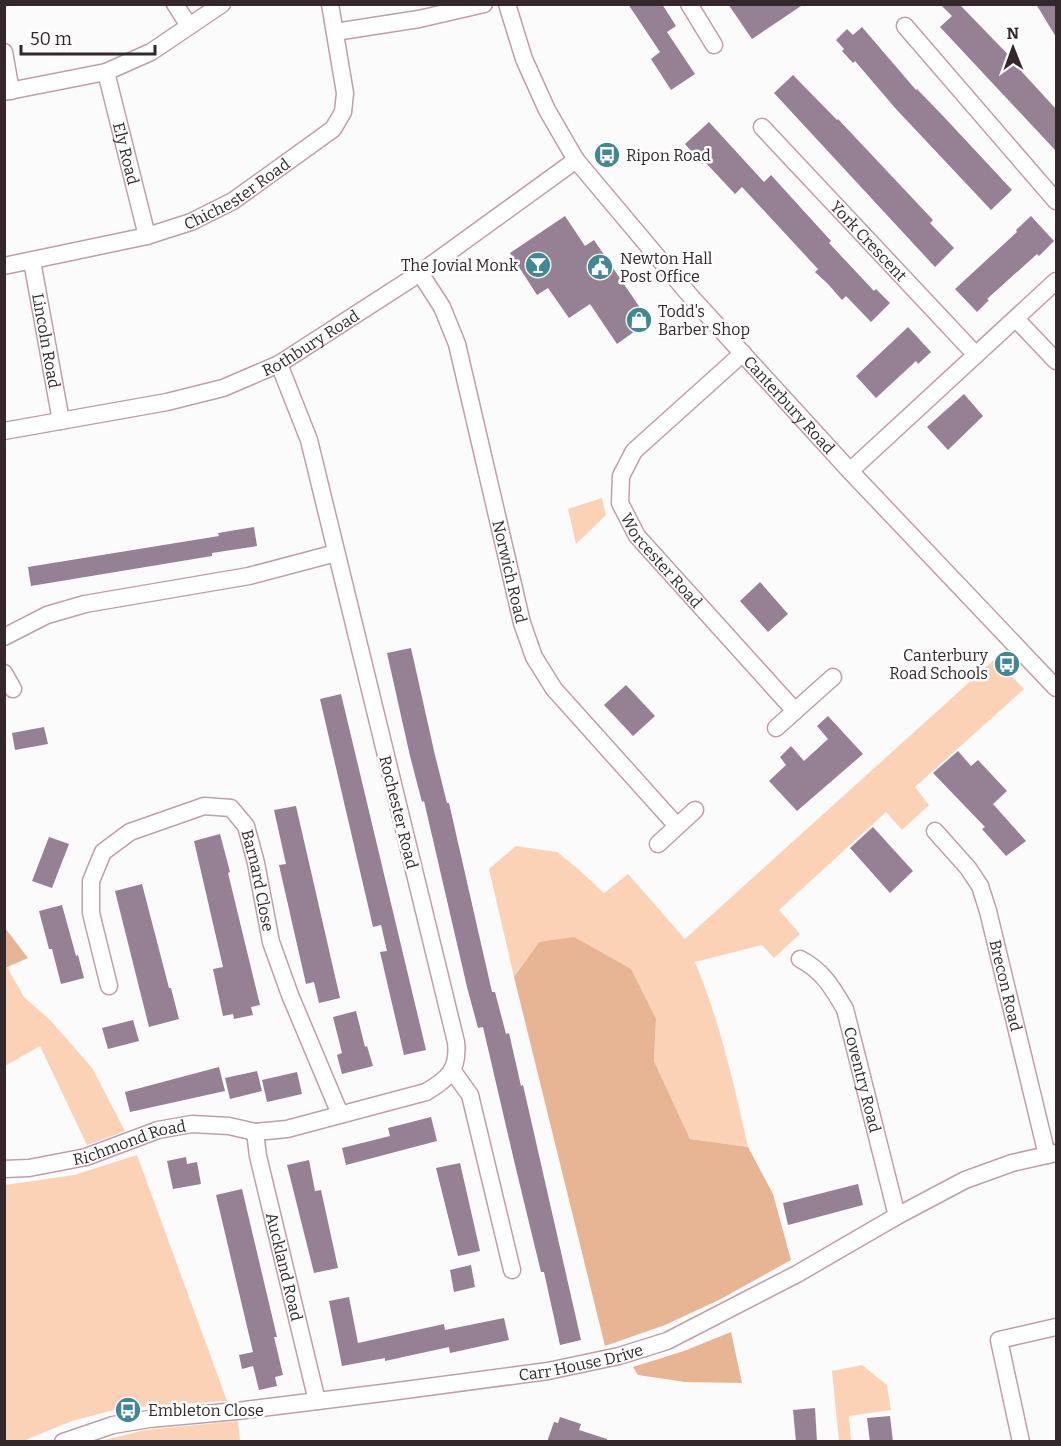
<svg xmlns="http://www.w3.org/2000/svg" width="1061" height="1446" font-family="Bitter,serif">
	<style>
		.green { fill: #fcd2b6 }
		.forest { fill: #e7b594 }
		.building { fill: #958094 }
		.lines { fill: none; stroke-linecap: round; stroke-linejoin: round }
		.minor-casing { stroke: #bf9fa9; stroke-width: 19 }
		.minor { stroke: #fff; stroke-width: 16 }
		.labels { text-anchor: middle; stroke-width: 5; stroke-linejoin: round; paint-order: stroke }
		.street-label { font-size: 16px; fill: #34282c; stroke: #fff }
		.poi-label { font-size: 16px; fill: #34282c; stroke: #fff; text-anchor: start }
	</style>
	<rect width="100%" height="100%" fill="#fbfbfb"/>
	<g class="green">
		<path d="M602 498 606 515 576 544 568 509Z"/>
		<path d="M995 659 1024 689 915 787 929 805 902 830 886 812 779 910 800 934 774 958 762 945 695 962C720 1022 734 1084 748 1147L690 1139 654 1061 656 1019 539 942 514 977 489 869 516 846 557 852 577 868 604 893 628 874 685 939Z"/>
		<path d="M7 967 24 997 51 1021 92 1068 125 1131 87 1145 40 1046 5 1066 4 968Z"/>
		<path d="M137 1155 227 1401 122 1408 72 1421 23 1441H5V1185L74 1175Z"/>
		<path d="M862 1365 887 1385 891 1410 849 1416 851 1441H839L832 1371Z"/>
		<path d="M238 1421 240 1441H101L145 1430Z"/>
	</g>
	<g class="forest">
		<path d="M5 928 28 958 5 968H4Z"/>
		<path d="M574 937 631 969 656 1019 654 1061 690 1139 748 1147 773 1194 791 1260 719 1300 665 1325 605 1346 514 977 539 942Z"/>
		<path d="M731 1332 742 1383 685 1382 638 1375 633 1367 684 1351Z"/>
	</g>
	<g class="building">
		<path d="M628 4H662L676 26 667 32 695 74 671 90 651 59 660 52Z"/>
		<path d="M728 4H804L752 39Z"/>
		<path d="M940 4H959L1024 71 1022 72 1056 109V151L940 27 952 16Z"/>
		<path d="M1036 4H1056V37Z"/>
		<path d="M862 27 916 90 917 89 944 117 1012 190 991 210 896 109 855 61 853 63 842 51 844 49 836 40 847 29 853 35Z"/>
		<path d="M793 75 837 120 838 119 933 220 930 223 954 248 935 267 774 93Z"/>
		<path d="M709 122 764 182 771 175 831 241 829 243 874 291 876 289 890 303 871 322 846 296 842 300 828 284 815 272 818 269 742 187 735 194 705 162 702 164 685 144Z"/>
		<path d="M565 216 585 246 594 240 649 321 617 344 590 304 569 318 548 288 537 295 510 253Z"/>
		<path d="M1031 216 1054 241 1039 256 1037 254 987 299 989 300 977 312 955 289 1017 232 1016 230Z"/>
		<path d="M908 327 931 352 918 364 916 361 876 398 856 376Z"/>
		<path d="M964 394 983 416 948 450 927 427Z"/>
		<path d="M254 527 257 546 212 553V556L31 586 28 567 219 536 218 533Z"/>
		<path d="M760 582 788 614 768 632 740 601Z"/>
		<path d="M411 648 434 751 447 803H449L492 992H495L506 1034 509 1033 521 1086 523 1085 581 1340 560 1345 544 1272H541L516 1169 483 1027 478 1028 467 987 424 801 422 802 410 756 387 653Z"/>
		<path d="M626 685 655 716 633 736 604 705Z"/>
		<path d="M341 694 426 1050 404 1055 380 952 387 951 381 925 373 927 320 699Z"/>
		<path d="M828 716 863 754 797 811 769 781 786 765 780 757 791 746 804 761 828 739 817 726Z"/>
		<path d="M44 727 48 744 15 750 12 733Z"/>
		<path d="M958 751 971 766 978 760 1007 791 993 804 1026 841 1006 856 982 829 985 827 933 773Z"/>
		<path d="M296 806 340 998 319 1003 314 982 306 984 279 865 286 864 274 810Z"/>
		<path d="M873 827 913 871 890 893 850 848Z"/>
		<path d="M220 834 230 872 228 873 260 1005 251 1007 253 1015 234 1019 233 1014 223 1016 213 969 223 967 194 841Z"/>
		<path d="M49 837 69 844 52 888 32 881Z"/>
		<path d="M142 884 169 988H171L179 1019 149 1027 115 891Z"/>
		<path d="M62 905 76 956 78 955 84 978 61 984 52 949H49L39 911Z"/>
		<path d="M356 1011 365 1047 367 1046 373 1066 342 1074 337 1055 342 1053 333 1017Z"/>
		<path d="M133 1020 139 1041 108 1049 102 1028Z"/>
		<path d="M219 1067 225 1091 130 1112 125 1092Z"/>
		<path d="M257 1071 262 1091 230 1099 225 1078Z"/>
		<path d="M297 1072 302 1094 267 1102 262 1080Z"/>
		<path d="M431 1117 437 1141 346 1165 342 1148 390 1136 388 1128Z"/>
		<path d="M186 1157 187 1164 197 1162 201 1184 173 1189 167 1161Z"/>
		<path d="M309 1160 315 1191 321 1190 338 1268 314 1273 287 1165Z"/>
		<path d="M460 1163 480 1251 458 1256 436 1168Z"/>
		<path d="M858 1184 863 1205 788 1225 783 1203Z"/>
		<path d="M242 1189 277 1337H274L283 1375 275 1377 277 1386 259 1390 253 1366 242 1369 239 1355 253 1352 216 1195Z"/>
		<path d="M471 1265 475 1287 454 1292 450 1270Z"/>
		<path d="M349 1297 358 1343 444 1324 445 1330 504 1318 509 1340 450 1353 449 1347 385 1361V1358L342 1366 329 1301Z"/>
		<path d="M815 1408 817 1442H796L793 1410Z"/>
		<path d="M890 1416 893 1442H870L867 1418Z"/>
		<path d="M560 1417 581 1424 579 1430 607 1439V1442H547L554 1422 558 1423Z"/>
	</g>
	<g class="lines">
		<g class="minor-casing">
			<g id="minor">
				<path d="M175 4 189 26"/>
				<path id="s1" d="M507 4 524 59 547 110 576 160 692 298 850 471 1056 688"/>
				<path d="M689 4 714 45"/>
				<path d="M905 26 1056 201"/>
				<path d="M335 32 419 19 484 4"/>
				<path d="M4 52 11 91"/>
				<path id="s2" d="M106 72 147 236"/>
				<path d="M4 92 106 72 151 52 222 4"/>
				<path id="s3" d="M762 127 976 355"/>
				<path id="s4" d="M32 261 61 421"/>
				<path id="s5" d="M4 266 147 236 191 222 233 201 333 129 343 112 345 93 330 4"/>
				<path id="s6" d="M420 273 442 307 457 344 522 623 534 657 554 689 677 826"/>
				<path d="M1016 319 1056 361"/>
				<path id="s7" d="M743 353 634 451 621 476 620 503 637 536 795 711"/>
				<path id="s8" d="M4 431 167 402 223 388 279 364 420 273 576 160"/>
				<path d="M850 471 1056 281"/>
				<path d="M4 637 47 615 85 604 249 576 336 553"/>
				<path d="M4 673 13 689"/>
				<path d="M776 728 833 677"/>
				<path id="s9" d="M935 831 968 868 980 886 988 911 1047 1155"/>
				<path d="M658 844 695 810"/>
				<path id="s10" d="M800 959C822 970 832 987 845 1009L897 1216"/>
				<path id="s11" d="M109 986 91 913V881L103 852 130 832 204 806 231 808 246 826 256 863 271 942 290 995 340 1114"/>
				<path d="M452 1070 470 1095 512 1270"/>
				<path id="s12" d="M255 1132 258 1156 317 1401"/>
				<path id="s13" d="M4 1169 29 1168 86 1157 158 1130 192 1124 229 1126 255 1132 287 1129 426 1092C448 1079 459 1070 456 1042L309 440 279 364"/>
				<path id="s14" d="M63 1442 113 1425 149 1419 237 1411 390 1392 548 1371 619 1356 667 1341 797 1274 897 1216 965 1180 1012 1163 1056 1153"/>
				<path d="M1021 1442 999 1340 1056 1327"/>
			</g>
		</g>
		<use href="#minor" class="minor"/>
	</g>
	<defs>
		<g id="bus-disc" transform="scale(1.35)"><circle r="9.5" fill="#428894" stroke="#fff"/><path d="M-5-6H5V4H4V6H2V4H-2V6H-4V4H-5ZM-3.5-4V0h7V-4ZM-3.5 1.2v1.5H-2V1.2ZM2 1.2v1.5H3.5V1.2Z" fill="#fff"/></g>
		<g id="bar-disc" transform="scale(1.35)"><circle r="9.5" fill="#428894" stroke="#fff"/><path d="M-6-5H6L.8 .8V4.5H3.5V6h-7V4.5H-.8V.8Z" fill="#fff"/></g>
		<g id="civic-disc" transform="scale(1.35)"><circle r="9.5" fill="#428894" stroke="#fff"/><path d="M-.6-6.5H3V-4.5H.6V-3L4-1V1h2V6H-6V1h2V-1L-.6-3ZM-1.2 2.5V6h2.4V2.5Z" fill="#fff"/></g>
		<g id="shop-disc" transform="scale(1.35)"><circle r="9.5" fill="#428894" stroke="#fff"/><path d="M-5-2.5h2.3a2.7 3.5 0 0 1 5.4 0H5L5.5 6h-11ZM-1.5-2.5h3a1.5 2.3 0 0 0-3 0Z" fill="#fff"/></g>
	</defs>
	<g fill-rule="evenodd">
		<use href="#bus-disc" x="607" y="155"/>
		<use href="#bar-disc" x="538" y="265"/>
		<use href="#civic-disc" x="600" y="267"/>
		<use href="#shop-disc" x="639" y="320"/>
		<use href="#bus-disc" x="1007" y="664"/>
		<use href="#bus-disc" x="128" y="1410"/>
	</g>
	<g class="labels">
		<g class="street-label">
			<text dy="6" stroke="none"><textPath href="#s2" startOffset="84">Ely Road</textPath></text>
			<text dy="6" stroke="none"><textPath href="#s5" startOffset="246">Chichester Road</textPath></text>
			<text dy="6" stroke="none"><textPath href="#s3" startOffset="156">York Crescent</textPath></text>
			<text dy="6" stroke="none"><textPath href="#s4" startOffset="81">Lincoln Road</textPath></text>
			<text dy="6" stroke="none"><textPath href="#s8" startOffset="322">Rothbury Road</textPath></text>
			<text dy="6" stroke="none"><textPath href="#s1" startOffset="496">Canterbury Road</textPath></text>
			<text dy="6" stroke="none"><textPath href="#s7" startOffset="273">Worcester Road</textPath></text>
			<text dy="6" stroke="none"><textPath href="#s6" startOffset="314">Norwich Road</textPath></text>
			<text transform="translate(399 812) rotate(76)" y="6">Rochester Road</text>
			<text dy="6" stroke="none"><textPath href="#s11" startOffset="357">Barnard Close</textPath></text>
			<text dy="6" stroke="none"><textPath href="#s9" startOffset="174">Brecon Road</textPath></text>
			<text dy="6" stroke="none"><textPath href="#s10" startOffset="141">Coventry Road</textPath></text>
			<text dy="6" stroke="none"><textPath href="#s13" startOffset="129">Richmond Road</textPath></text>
			<text dy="6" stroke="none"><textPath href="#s12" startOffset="138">Auckland Road</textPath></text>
			<text dy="6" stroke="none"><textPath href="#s14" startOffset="525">Carr House Drive</textPath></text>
		</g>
		<g class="poi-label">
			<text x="626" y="161">Ripon Road</text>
			<text x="620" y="264">Newton Hall<tspan x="620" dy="18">Post Office</tspan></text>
			<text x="518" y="271" text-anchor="end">The Jovial Monk</text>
			<text x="658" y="317">Todd's<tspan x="658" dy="18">Barber Shop</tspan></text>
			<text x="988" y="661" text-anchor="end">Canterbury<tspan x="988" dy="18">Road Schools</tspan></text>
			<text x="148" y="1416">Embleton Close</text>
		</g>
	</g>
	<rect width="1061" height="1446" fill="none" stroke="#34282c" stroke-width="12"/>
	<g transform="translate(1013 48) rotate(359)" stroke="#ffffff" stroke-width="4.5" paint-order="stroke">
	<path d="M0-4.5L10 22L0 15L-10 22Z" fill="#34282c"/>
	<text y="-9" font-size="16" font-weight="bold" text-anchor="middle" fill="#34282c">N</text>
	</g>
	<path d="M21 45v9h134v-9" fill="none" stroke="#34282c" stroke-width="3"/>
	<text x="30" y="45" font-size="18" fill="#34282c" stroke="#ffffff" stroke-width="4.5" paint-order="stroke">50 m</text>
</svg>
